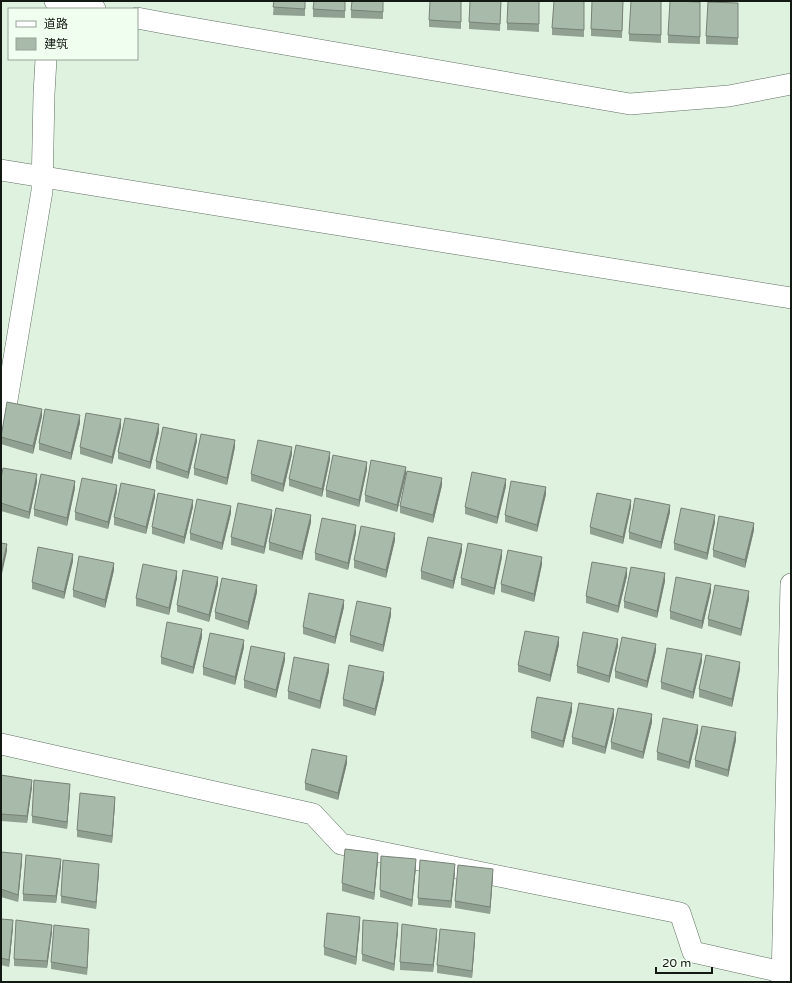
<svg xmlns="http://www.w3.org/2000/svg" width="792" height="983" font-family="'Varela Round','Noto Sans SC',sans-serif">
	<style>
		.lines { fill: none; stroke-linecap: round; stroke-linejoin: round }
		.minor-casing { stroke: #607061; stroke-width: 22 }
		.minor { stroke: #fff; stroke-width: 21 }
		.wall { fill: #90a091 }
		.shaded-wall { fill: #768276 }
		.building { fill: #a8baa9; stroke: #768276 }
	</style>
	<rect width="100%" height="100%" fill="#dff2e0"/>
	<g class="lines">
		<g class="minor-casing">
			<g id="minor">
				<path d="M55 1 95 9"/>
				<path d="M137 18 169 24 630 104 729 96 791 84"/>
				<path d="M1 170 791 298"/>
				<path d="M1 424 4 418 42 191 44 94 46 59"/>
				<path d="M1 744 313 814 341 844 680 913 693 952 782 972"/>
				<path d="M782 982 791 584"/>
			</g>
		</g>
		<use href="#minor" class="minor"/>
	</g>
	<g class="wall">
		<path d="M274 1H305V16L273 15Z"/>
		<path d="M345 1V18L313 17V9Z"/>
		<path d="M383 1V19L351 18V10Z"/>
		<path d="M461 1V29L429 27V20Z"/>
		<path d="M501 1 500 31 469 29V22Z"/>
		<path d="M539 1V32L507 30V23Z"/>
		<path d="M584 1V37L552 35V28Z"/>
		<path d="M623 1 622 38 591 36V29Z"/>
		<path d="M661 1V43L629 41V34Z"/>
		<path d="M700 2V44L668 43V35Z"/>
		<path d="M738 3V45L706 44V36Z"/>
		<path d="M42 416 33 454 1 444V434Z"/>
		<path d="M80 423 71 460 39 450V443Z"/>
		<path d="M121 427 112 464 80 454V447Z"/>
		<path d="M159 432 150 469 118 459V452Z"/>
		<path d="M197 441 188 479 156 469V461Z"/>
		<path d="M235 447 227 485 194 475V468Z"/>
		<path d="M292 454 283 492 251 481V474Z"/>
		<path d="M330 459 322 497 289 486V479Z"/>
		<path d="M367 469 359 507 326 497V490Z"/>
		<path d="M406 474 397 512 365 502V495Z"/>
		<path d="M1 478 37 482 29 519 1 511Z"/>
		<path d="M442 485 433 523 400 513V506Z"/>
		<path d="M506 486 497 524 465 514V507Z"/>
		<path d="M75 488 67 526 34 516V509Z"/>
		<path d="M117 492 108 529 75 520V512Z"/>
		<path d="M546 494 537 532 505 522V515Z"/>
		<path d="M155 497 146 534 114 525V517Z"/>
		<path d="M193 507 184 544 152 534V527Z"/>
		<path d="M631 507 623 544 590 534V527Z"/>
		<path d="M670 512 661 549 629 539V532Z"/>
		<path d="M231 513 222 550 190 540V533Z"/>
		<path d="M272 517 264 554 231 545V537Z"/>
		<path d="M311 522 302 560 269 550V542Z"/>
		<path d="M715 522 707 560 674 550V543Z"/>
		<path d="M754 530 745 568 713 557V550Z"/>
		<path d="M356 533 348 570 315 560V553Z"/>
		<path d="M395 540 386 578 354 568V560Z"/>
		<path d="M462 551 453 589 421 579V571Z"/>
		<path d="M502 557 494 595 461 585V578Z"/>
		<path d="M73 561 64 599 32 589V582Z"/>
		<path d="M542 564 534 602 501 592V584Z"/>
		<path d="M114 570 105 608 73 597V590Z"/>
		<path d="M627 576 618 613 586 603V596Z"/>
		<path d="M177 578 169 615 136 606V598Z"/>
		<path d="M665 581 657 618 624 608V601Z"/>
		<path d="M218 584 209 622 177 612V605Z"/>
		<path d="M711 591 702 629 670 619V611Z"/>
		<path d="M257 592 248 630 215 619V612Z"/>
		<path d="M749 599 741 636 708 626V619Z"/>
		<path d="M344 607 335 644 303 634V627Z"/>
		<path d="M391 615 383 652 350 642V635Z"/>
		<path d="M202 637 193 674 161 664V657Z"/>
		<path d="M559 645 550 682 518 672V665Z"/>
		<path d="M618 646 609 683 577 673V666Z"/>
		<path d="M244 647 235 685 203 675V667Z"/>
		<path d="M656 651 647 688 615 678V671Z"/>
		<path d="M285 660 276 698 244 688V680Z"/>
		<path d="M702 661 693 699 661 689V682Z"/>
		<path d="M740 669 732 707 699 697V689Z"/>
		<path d="M329 671 320 709 288 699V691Z"/>
		<path d="M384 679 375 716 343 706V699Z"/>
		<path d="M572 711 563 748 531 738V731Z"/>
		<path d="M614 717 605 754 572 744V737Z"/>
		<path d="M652 722 643 759 611 749V742Z"/>
		<path d="M698 732 689 769 657 760V752Z"/>
		<path d="M736 740 728 777 695 767V760Z"/>
		<path d="M347 763 338 800 305 790V783Z"/>
		<path d="M1 775 32 787 27 823 1 821Z"/>
		<path d="M70 791 67 829 32 823V816Z"/>
		<path d="M115 804 112 843 77 837V830Z"/>
		<path d="M1 852 22 861 18 902 1 897Z"/>
		<path d="M381 856 416 866 412 907 380 897Z"/>
		<path d="M378 860 374 900 342 891V883Z"/>
		<path d="M61 867 56 903 23 901V894Z"/>
		<path d="M99 871 96 909 61 903V896Z"/>
		<path d="M455 872 451 908 418 905V898Z"/>
		<path d="M493 876 490 914 455 908V901Z"/>
		<path d="M1 919 13 927 9 967 1 965Z"/>
		<path d="M363 920 398 931 394 971 362 961Z"/>
		<path d="M360 925 356 965 324 955V947Z"/>
		<path d="M52 932 47 968 14 966V959Z"/>
		<path d="M89 936 87 975 51 969V962Z"/>
		<path d="M437 936 433 972 400 970V962Z"/>
		<path d="M475 940 472 978 437 973V965Z"/>
	</g>
	<g class="shaded-wall">
		<path d="M42 409V416L33 454V446Z"/>
		<path d="M80 415V423L71 460V453Z"/>
		<path d="M121 419V427L112 464V457Z"/>
		<path d="M159 424V432L150 469V462Z"/>
		<path d="M197 434V441L188 479V472Z"/>
		<path d="M235 440V447L227 485V478Z"/>
		<path d="M292 447V454L283 492V484Z"/>
		<path d="M330 452V459L322 497V489Z"/>
		<path d="M367 462V469L359 507V500Z"/>
		<path d="M406 467V474L397 512V505Z"/>
		<path d="M37 474V482L29 519V512Z"/>
		<path d="M442 478V485L433 523V515Z"/>
		<path d="M506 479V486L497 524V517Z"/>
		<path d="M75 481V488L67 526V518Z"/>
		<path d="M117 485V492L108 529V522Z"/>
		<path d="M546 487V494L537 532V525Z"/>
		<path d="M155 490V497L146 534V527Z"/>
		<path d="M193 500V507L184 544V537Z"/>
		<path d="M631 500V507L623 544V537Z"/>
		<path d="M670 505V512L661 549V542Z"/>
		<path d="M231 506V513L222 550V543Z"/>
		<path d="M272 510V517L264 554V547Z"/>
		<path d="M311 515V522L302 560V552Z"/>
		<path d="M715 515V522L707 560V553Z"/>
		<path d="M754 523V530L745 568V560Z"/>
		<path d="M356 525V533L348 570V563Z"/>
		<path d="M395 533V540L386 578V570Z"/>
		<path d="M7 544V551L1 578V571Z"/>
		<path d="M462 544V551L453 589V581Z"/>
		<path d="M502 550V557L494 595V588Z"/>
		<path d="M73 554V561L64 599V592Z"/>
		<path d="M542 557V564L534 602V594Z"/>
		<path d="M114 563V570L105 608V600Z"/>
		<path d="M627 568V576L618 613V606Z"/>
		<path d="M177 571V578L169 615V608Z"/>
		<path d="M665 573V581L657 618V611Z"/>
		<path d="M218 577V584L209 622V615Z"/>
		<path d="M711 584V591L702 629V621Z"/>
		<path d="M257 585V592L248 630V622Z"/>
		<path d="M749 591V599L741 636V629Z"/>
		<path d="M344 600V607L335 644V637Z"/>
		<path d="M391 608V615L383 652V645Z"/>
		<path d="M202 629V637L193 674V667Z"/>
		<path d="M559 637V645L550 682V675Z"/>
		<path d="M618 639V646L609 683V676Z"/>
		<path d="M244 640V647L235 685V677Z"/>
		<path d="M656 644V651L647 688V681Z"/>
		<path d="M285 653V660L276 698V690Z"/>
		<path d="M702 654V661L693 699V692Z"/>
		<path d="M740 662V669L732 707V699Z"/>
		<path d="M329 664V671L320 709V701Z"/>
		<path d="M384 672V679L375 716V709Z"/>
		<path d="M572 703V711L563 748V741Z"/>
		<path d="M614 709V717L605 754V747Z"/>
		<path d="M652 714V722L643 759V752Z"/>
		<path d="M698 725V732L689 769V762Z"/>
		<path d="M736 732V740L728 777V770Z"/>
		<path d="M347 756V763L338 800V793Z"/>
		<path d="M32 780V787L27 823V816Z"/>
		<path d="M70 784V791L67 829V822Z"/>
		<path d="M115 797V804L112 843V836Z"/>
		<path d="M378 853V860L374 900V893Z"/>
		<path d="M22 854V861L18 902V895Z"/>
		<path d="M61 859V867L56 903V896Z"/>
		<path d="M416 859V866L412 907V900Z"/>
		<path d="M99 864V871L96 909V902Z"/>
		<path d="M455 864V872L451 908V901Z"/>
		<path d="M493 869V876L490 914V907Z"/>
		<path d="M360 917V925L356 965V957Z"/>
		<path d="M13 920V927L9 967V960Z"/>
		<path d="M398 923V931L394 971V964Z"/>
		<path d="M52 925V932L47 968V961Z"/>
		<path d="M89 929V936L87 975V968Z"/>
		<path d="M437 929V936L433 972V965Z"/>
		<path d="M475 933V940L472 978V971Z"/>
	</g>
	<g class="building">
		<path d="M274 1H305V9L273 7Z"/>
		<path d="M314 1H345V11L313 9Z"/>
		<path d="M352 1H383V12L351 10Z"/>
		<path d="M430 1H461V22L429 20Z"/>
		<path d="M470 1H501L500 24 469 22Z"/>
		<path d="M508 1H539V24L507 23Z"/>
		<path d="M554 1H584V30L552 28Z"/>
		<path d="M592 1H623L622 31 591 29Z"/>
		<path d="M631 1H661V35L629 34Z"/>
		<path d="M670 1 700 2V37L668 35Z"/>
		<path d="M708 2 738 3V38L706 36Z"/>
		<path d="M7 402 42 409 33 446 1 437Z"/>
		<path d="M45 409 80 415 71 453 39 443Z"/>
		<path d="M86 413 121 419 112 457 80 447Z"/>
		<path d="M125 418 159 424 150 462 118 452Z"/>
		<path d="M163 427 197 434 188 472 156 461Z"/>
		<path d="M201 434 235 440 227 478 194 468Z"/>
		<path d="M258 440 292 447 283 484 251 474Z"/>
		<path d="M296 445 330 452 322 489 289 479Z"/>
		<path d="M333 455 367 462 359 500 326 490Z"/>
		<path d="M371 460 406 467 397 505 365 495Z"/>
		<path d="M3 468 37 474 29 512 1 503V478Z"/>
		<path d="M407 471 442 478 433 515 400 506Z"/>
		<path d="M472 472 506 479 497 517 465 507Z"/>
		<path d="M41 474 75 481 67 518 34 509Z"/>
		<path d="M82 478 117 485 108 522 75 512Z"/>
		<path d="M511 481 546 487 537 525 505 515Z"/>
		<path d="M121 483 155 490 146 527 114 517Z"/>
		<path d="M158 493 193 500 184 537 152 527Z"/>
		<path d="M597 493 631 500 623 537 590 527Z"/>
		<path d="M635 498 670 505 661 542 629 532Z"/>
		<path d="M197 499 231 506 222 543 190 533Z"/>
		<path d="M238 503 272 510 264 547 231 537Z"/>
		<path d="M276 508 311 515 302 552 269 542Z"/>
		<path d="M681 508 715 515 707 553 674 543Z"/>
		<path d="M719 516 754 523 745 560 713 550Z"/>
		<path d="M322 518 356 525 348 563 315 553Z"/>
		<path d="M361 526 395 533 386 570 354 560Z"/>
		<path d="M428 537 462 544 453 581 421 571Z"/>
		<path d="M1 543 7 544 1 571Z"/>
		<path d="M468 543 502 550 494 588 461 578Z"/>
		<path d="M38 547 73 554 64 592 32 582Z"/>
		<path d="M508 550 542 557 534 594 501 584Z"/>
		<path d="M79 556 114 563 105 600 73 590Z"/>
		<path d="M592 562 627 568 618 606 586 596Z"/>
		<path d="M143 564 177 571 169 608 136 598Z"/>
		<path d="M631 567 665 573 657 611 624 601Z"/>
		<path d="M183 570 218 577 209 615 177 605Z"/>
		<path d="M676 577 711 584 702 621 670 611Z"/>
		<path d="M222 578 257 585 248 622 215 612Z"/>
		<path d="M715 585 749 591 741 629 708 619Z"/>
		<path d="M309 593 344 600 335 637 303 627Z"/>
		<path d="M357 601 391 608 383 645 350 635Z"/>
		<path d="M167 622 202 629 193 667 161 657Z"/>
		<path d="M525 631 559 637 550 675 518 665Z"/>
		<path d="M583 632 618 639 609 676 577 666Z"/>
		<path d="M210 633 244 640 235 677 203 667Z"/>
		<path d="M622 637 656 644 647 681 615 671Z"/>
		<path d="M251 646 285 653 276 690 244 680Z"/>
		<path d="M667 648 702 654 693 692 661 682Z"/>
		<path d="M706 655 740 662 732 699 699 689Z"/>
		<path d="M294 657 329 664 320 701 288 691Z"/>
		<path d="M349 665 384 672 375 709 343 699Z"/>
		<path d="M537 697 572 703 563 741 531 731Z"/>
		<path d="M579 703 614 709 605 747 572 737Z"/>
		<path d="M618 708 652 714 643 752 611 742Z"/>
		<path d="M663 718 698 725 689 762 657 752Z"/>
		<path d="M702 726 736 732 728 770 695 760Z"/>
		<path d="M312 749 347 756 338 793 305 783Z"/>
		<path d="M1 775 32 780 27 816 1 814Z"/>
		<path d="M34 780 70 784 67 822 32 816Z"/>
		<path d="M80 793 115 797 112 836 77 830Z"/>
		<path d="M345 849 378 853 374 893 342 883Z"/>
		<path d="M1 852 22 854 18 895 1 889Z"/>
		<path d="M26 855 61 859 56 896 23 894Z"/>
		<path d="M381 856 416 859 412 900 380 890Z"/>
		<path d="M63 860 99 864 96 902 61 896Z"/>
		<path d="M420 860 455 864 451 901 418 898Z"/>
		<path d="M458 865 493 869 490 907 455 901Z"/>
		<path d="M327 913 360 917 356 957 324 947Z"/>
		<path d="M1 919 13 920 9 960 1 958Z"/>
		<path d="M16 920 52 925 47 961 14 959Z"/>
		<path d="M363 920 398 923 394 964 362 954Z"/>
		<path d="M402 924 437 929 433 965 400 962Z"/>
		<path d="M54 925 89 929 87 968 51 962Z"/>
		<path d="M440 929 475 933 472 971 437 965Z"/>
	</g>
	<rect width="792" height="983" fill="none" stroke="#131913" stroke-width="4"/>
	<rect x="8" y="8" width="130" height="52" fill="#effeef" stroke="#97a297"/>
	<rect x="16" y="21" width="20" height="6" fill="#ffffff" stroke="#97a297"/>
	<text x="44" y="28" font-size="12" fill="#131913">道路</text>
	<rect x="16" y="38" width="20" height="12" fill="#a8baa9" stroke="#97a297"/>
	<text x="44" y="48" font-size="12" fill="#131913">建筑</text>
	<path d="M656 967v6h56v-6" fill="none" stroke="#131913" stroke-width="2"/>
	<text x="662" y="967" font-size="12" fill="#131913" stroke="#effeef" stroke-width="3" paint-order="stroke">20 m</text>
</svg>
